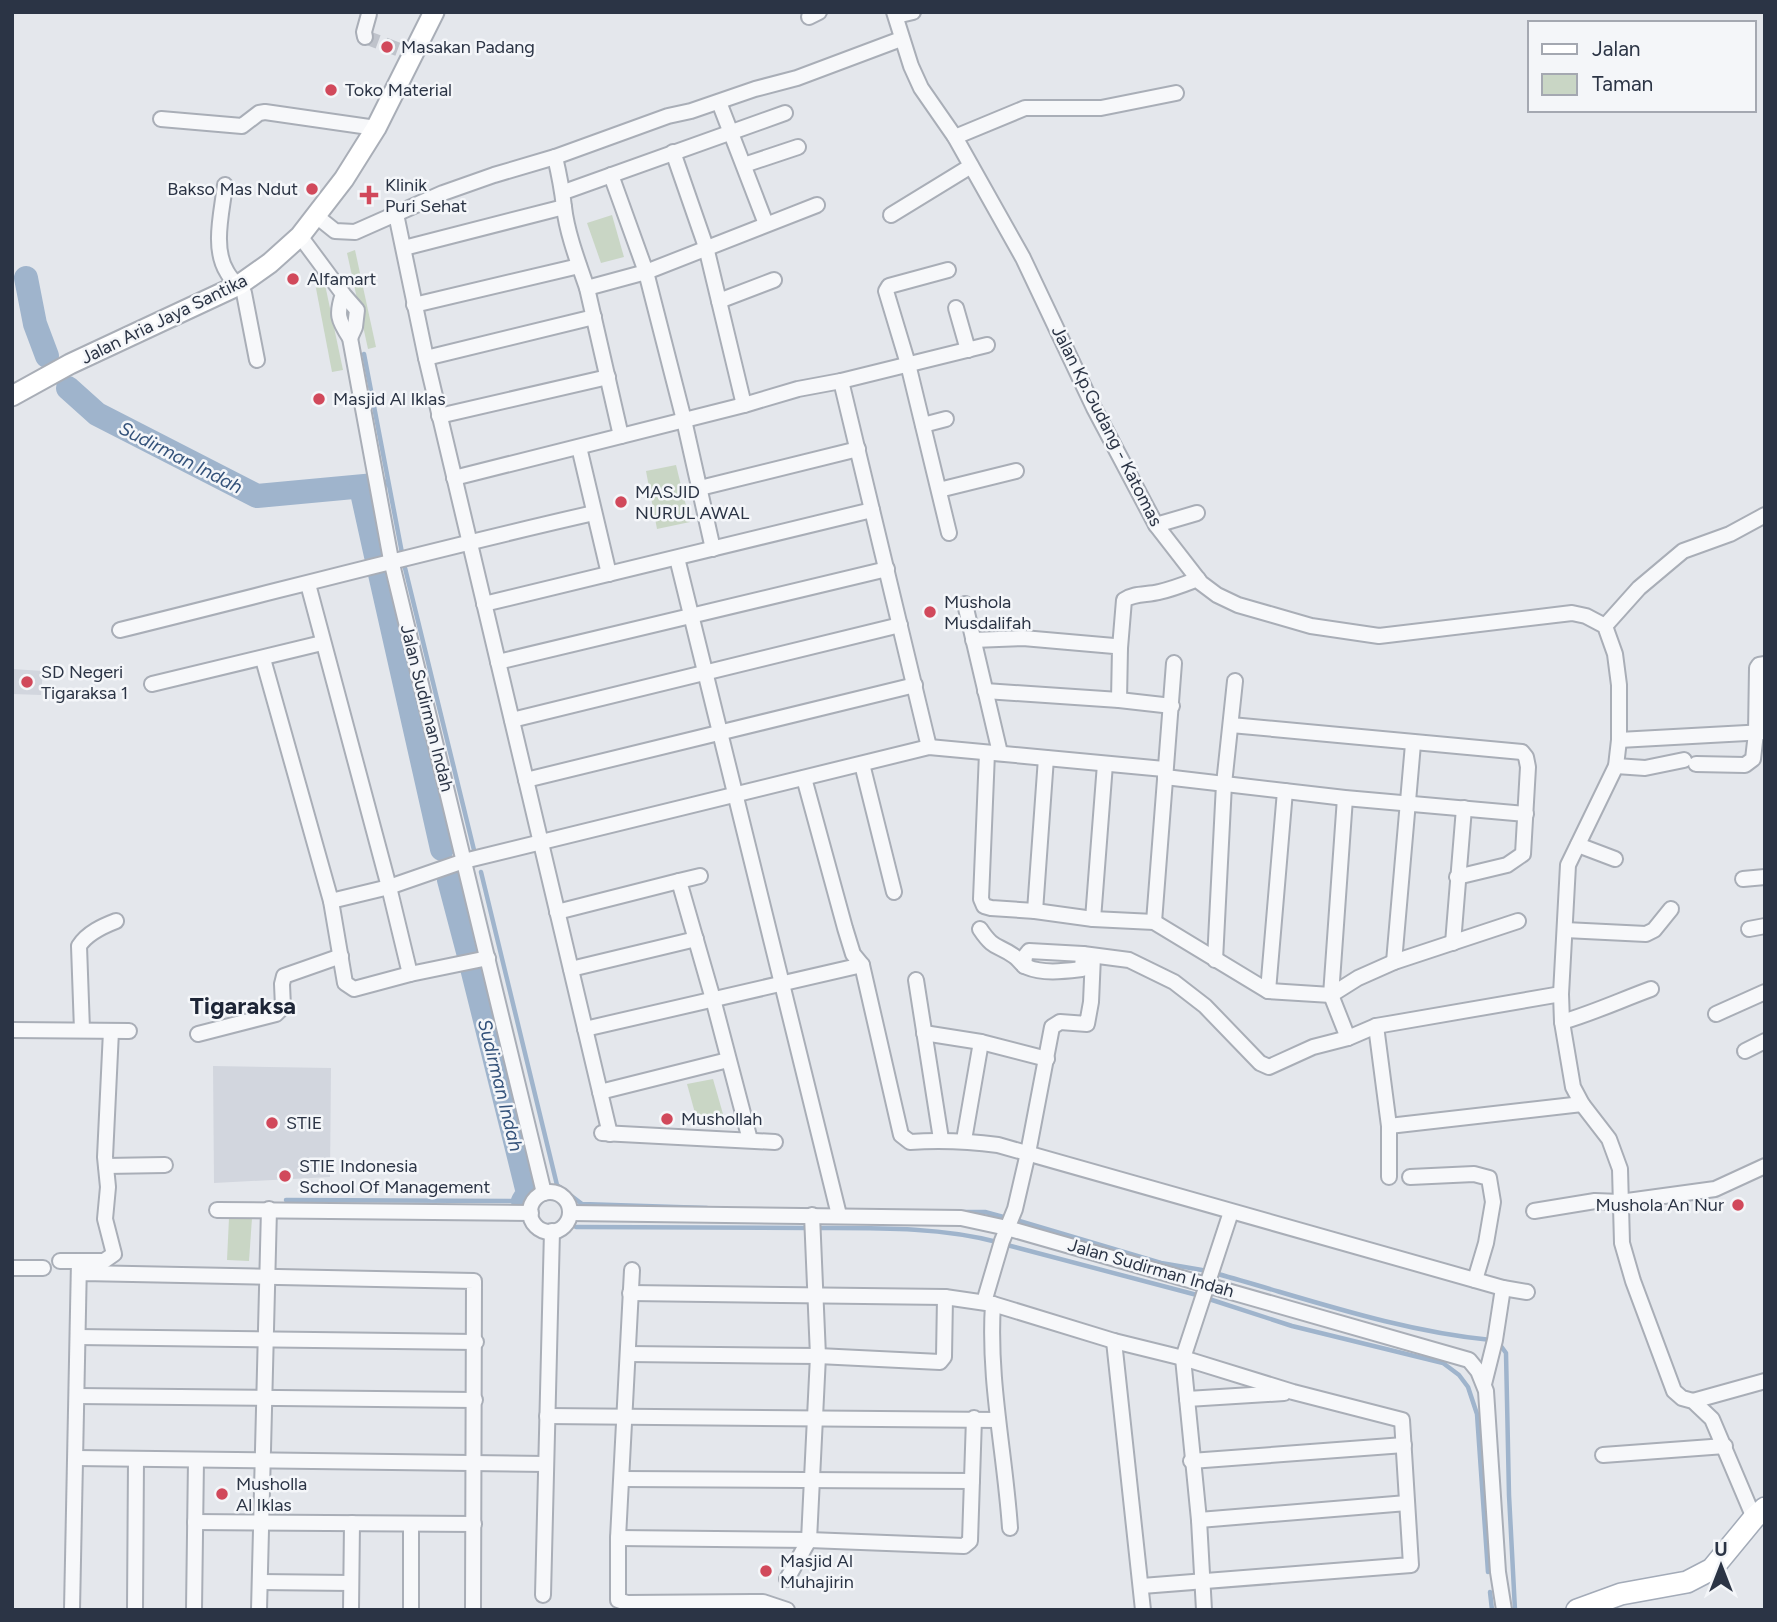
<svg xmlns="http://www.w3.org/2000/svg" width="1777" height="1622" font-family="Figtree,sans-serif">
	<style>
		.built { fill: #d2d6de }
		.green { fill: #c9d6c5 }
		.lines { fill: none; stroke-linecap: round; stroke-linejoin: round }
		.stream { stroke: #9fb4cc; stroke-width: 4.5 }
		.river { stroke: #9fb4cc; stroke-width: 24 }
		.street-tunnel { stroke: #bfc3cb; stroke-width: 14; stroke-dasharray: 14 7; stroke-linecap: butt }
		.street-casing { stroke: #a9aeb7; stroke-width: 18 }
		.secondary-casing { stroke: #a9aeb7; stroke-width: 23 }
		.primary-casing { stroke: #a3abb8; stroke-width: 24 }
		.street { stroke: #f7f8fa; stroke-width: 14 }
		.secondary { stroke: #fff; stroke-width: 19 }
		.primary { stroke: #fff; stroke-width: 21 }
		.poi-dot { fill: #d1495b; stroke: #f4f6f9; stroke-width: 2.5 }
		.labels { text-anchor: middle; stroke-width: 5; stroke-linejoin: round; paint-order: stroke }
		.poi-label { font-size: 18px; fill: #2b3445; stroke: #f4f6f9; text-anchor: start }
		.street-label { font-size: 18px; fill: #2b3445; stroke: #f4f6f9 }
		.water-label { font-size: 19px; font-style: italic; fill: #34527a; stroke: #f4f6f9 }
		.district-label { font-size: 24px; font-weight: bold; fill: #1d2536; stroke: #f4f6f9 }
	</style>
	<rect width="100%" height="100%" fill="#e4e7ec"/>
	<g class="built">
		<path d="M12 669 43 671 41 695 12 694Z"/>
		<path d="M213 1066 331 1068 330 1177 214 1183Z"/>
	</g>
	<g class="green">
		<path d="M612 215 624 257 601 263 587 223Z"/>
		<path d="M355 250 376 347 368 349 347 253Z"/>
		<path d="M323 275 343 370 332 372 314 278Z"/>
		<path d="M676 465 690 522 657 529 646 471Z"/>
		<path d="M713 1079 725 1121 698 1124 687 1084Z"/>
		<path d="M229 1218H252L249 1261 227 1260Z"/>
	</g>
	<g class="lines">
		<g class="stream">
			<path d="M364 354 402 553"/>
			<path d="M405 568 474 850"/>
			<path d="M481 872 557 1185 582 1204 707 1208"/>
			<path d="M286 1200 523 1201"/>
			<path d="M960 1212H985L1007 1218"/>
			<path d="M1016 1220 1161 1263 1202 1270"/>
			<path d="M576 1227 810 1228"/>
			<path d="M820 1228C878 1228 941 1227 997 1242"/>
			<path d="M1007 1245 1197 1295"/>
			<path d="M1218 1274C1308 1299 1398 1331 1491 1340"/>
			<path d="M1209 1299 1292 1326 1443 1363 1459 1375 1468 1387 1477 1414 1488 1572"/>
			<path d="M1498 1342 1506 1353 1509 1495 1515 1610"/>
			<path d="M1490 1592 1492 1610"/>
		</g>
		<g class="river">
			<path d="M26 278 35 324 47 356"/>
			<path d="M68 388 97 414 257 496 375 485"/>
			<path d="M361 488 376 556"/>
			<path d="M380 574 442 849"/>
			<path d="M449 880 468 952"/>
			<path d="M472 968 528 1193 523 1201"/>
		</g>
		<path class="street-tunnel" d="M365 37 408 53"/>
		<g class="street-casing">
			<g id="street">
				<path d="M894 12 911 66 921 88 955 137 1023 258 1094 408 1156 525 1201 583 1217 595 1238 605 1273 615 1311 626 1379 636 1572 613 1586 616 1605 626 1615 654 1619 685V740L1616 766 1568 865 1561 994 1562 1022 1573 1087 1582 1104 1609 1139 1620 1169 1622 1243 1633 1281 1674 1391 1682 1398 1693 1401 1712 1419 1754 1518"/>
				<path d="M896 16 913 12"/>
				<path d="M809 17 819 12"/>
				<path d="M365 37 364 32 369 14"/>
				<path d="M719 102 766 224"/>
				<path d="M161 119 242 126 259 113 265 112 376 128"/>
				<path d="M955 137 1025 108H1101L1176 93"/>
				<path d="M673 152 706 247 744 405"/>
				<path d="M555 157C559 174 562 189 564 207 567 233 578 262 587 288L621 436"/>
				<path d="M744 165 798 147"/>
				<path d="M611 175 646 272 684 420 713 549"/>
				<path d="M225 185C222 212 212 248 227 272 231 280 239 285 244 293L257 360"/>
				<path d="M564 192 785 113"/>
				<path d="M396 214 426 358 610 1134"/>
				<path d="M315 215 335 231 355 232 443 193 494 175 555 157 668 116 691 111 755 89 797 78 901 39"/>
				<path d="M891 215 971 166"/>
				<path d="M300 236 343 294C336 314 338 320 350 338L391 560 544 1193"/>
				<path d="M404 248 564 207"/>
				<path d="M948 270 889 286 886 291 908 364 949 533"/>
				<path d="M587 288 646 272 817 205"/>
				<path d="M343 294 357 310 355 327 350 338"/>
				<path d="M719 301 774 280"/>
				<path d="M414 305 579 266"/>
				<path d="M956 308 968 350"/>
				<path d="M426 358 594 317"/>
				<path d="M841 381 929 747"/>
				<path d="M439 416 608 377"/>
				<path d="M923 425 946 419"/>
				<path d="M579 447 609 574"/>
				<path d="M454 478 744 405 798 389 841 381 987 345"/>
				<path d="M700 488 858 449"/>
				<path d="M939 490 1016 471"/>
				<path d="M1156 525 1197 513"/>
				<path d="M677 558 839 1215"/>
				<path d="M308 584 389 887 410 974"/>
				<path d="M484 604 872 510"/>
				<path d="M965 604 1000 753"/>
				<path d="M1605 626 1639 588 1683 551 1730 534 1765 515"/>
				<path d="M120 630C278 591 435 549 594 513"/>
				<path d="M973 640 1023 638 1114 646 1120 648 1119 700"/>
				<path d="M1120 648 1124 600C1134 593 1147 595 1159 592 1173 589 1185 584 1198 579"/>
				<path d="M263 659 331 901 345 983 354 989 410 974 488 958"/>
				<path d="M498 662 887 569"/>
				<path d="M152 684 322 643"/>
				<path d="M985 691 1119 700 1172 706"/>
				<path d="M512 720 900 625"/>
				<path d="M1231 725 1522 752 1526 757 1528 767 1523 854 1507 865 1457 877"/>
				<path d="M1619 740 1765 732"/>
				<path d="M987 753 981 899 984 906 991 908 1035 911 1093 919 1154 922 1268 991 1331 995 1358 978 1394 962 1518 921"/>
				<path d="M862 764 894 892"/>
				<path d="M1696 764 1745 765 1753 759 1756 733 1757 668 1759 665 1765 664"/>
				<path d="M1616 766 1645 768 1684 760"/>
				<path d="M1165 777 1345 798 1526 814"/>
				<path d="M804 778 845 928 853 954 862 965 901 1135 910 1142C941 1140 967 1141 998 1145L1503 1288 1527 1292"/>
				<path d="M526 780 915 685"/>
				<path d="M1345 798 1331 995 1348 1038"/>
				<path d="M1578 845 1615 859"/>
				<path d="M700 876 679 881 713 999 750 1140"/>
				<path d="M1743 879 1765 877"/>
				<path d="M331 901 389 887 464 861 929 747 1164 769"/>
				<path d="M1035 911 1046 758"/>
				<path d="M557 912 679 881"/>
				<path d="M1093 919 1105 764"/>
				<path d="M1154 922 1174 663"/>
				<path d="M980 929C994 950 997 944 1014 956 1019 959 1021 965 1027 967 1043 974 1065 971 1082 969L1083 954 1129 960 1174 982 1205 1006 1260 1063 1269 1067 1313 1047 1348 1038 1376 1026 1561 994"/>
				<path d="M1749 929 1765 926"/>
				<path d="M1565 930 1646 934 1654 930 1671 909"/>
				<path d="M1453 943 1464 808"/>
				<path d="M1215 960 1224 784 1235 681"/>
				<path d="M1394 962 1413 744"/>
				<path d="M1024 966 1025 956 1029 951 1083 954"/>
				<path d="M571 969 696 939"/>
				<path d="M916 980 941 1139"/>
				<path d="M1268 991 1285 791"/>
				<path d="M1716 1014 1765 992"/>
				<path d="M1562 1022C1593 1013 1621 1000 1651 989"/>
				<path d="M1376 1026 1389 1126V1177"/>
				<path d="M585 1029 862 965"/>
				<path d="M12 1030 129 1031"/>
				<path d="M82 1030 79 946C87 933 103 926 116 921"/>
				<path d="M924 1033 981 1042 1047 1059"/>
				<path d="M198 1034 276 1014 283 1007 282 984 284 976 341 956"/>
				<path d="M1745 1051 1765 1041"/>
				<path d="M600 1092 728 1060"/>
				<path d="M1389 1126 1582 1104"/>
				<path d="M602 1133 775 1142"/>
				<path d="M964 1140 981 1042"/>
				<path d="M106 1166 165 1165"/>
				<path d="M1410 1177 1474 1174 1489 1178 1493 1202 1486 1243 1475 1280"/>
				<circle cx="550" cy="1212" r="20"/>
				<path d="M217 1210 531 1213"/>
				<path d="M1534 1211 1595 1201 1620 1202 1715 1189 1765 1166"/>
				<path d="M571 1213 961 1218 1007 1228 1469 1360 1478 1371 1486 1391 1498 1572 1504 1610"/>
				<path d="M60 1261H104L114 1254 105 1219 108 1187 105 1157 111 1031"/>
				<path d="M12 1268H43"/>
				<path d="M632 1270 618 1538V1600L627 1603 753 1602H763L787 1610"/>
				<path d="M79 1275 83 1273 474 1281 473 1610"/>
				<path d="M630 1293 945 1297 993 1304 1114 1341 1183 1358 1293 1392 1402 1420 1411 1565 1142 1586"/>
				<path d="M984 1302 1002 1241 1015 1209 1028 1153 1052 1027 1060 1022 1087 1024 1091 1002 1093 956"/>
				<path d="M993 1304C988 1380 1005 1453 1010 1528"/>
				<path d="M78 1337 476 1342"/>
				<path d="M1114 1341 1143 1610"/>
				<path d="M628 1354 818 1356 940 1362 944 1357 945 1297"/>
				<path d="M1484 1384 1495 1340 1503 1288"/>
				<path d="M77 1396 475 1400"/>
				<path d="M1187 1399 1284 1393"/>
				<path d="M1693 1401 1765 1381"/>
				<path d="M547 1416 998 1420"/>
				<path d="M1603 1455 1725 1446"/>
				<path d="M76 1458 546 1464"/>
				<path d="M1191 1461 1404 1445"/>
				<path d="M622 1479 972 1481"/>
				<path d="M1199 1520 1407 1503"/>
				<path d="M195 1522 474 1524"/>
				<path d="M411 1524V1610"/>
				<path d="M618 1538 809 1540 964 1546 970 1541 974 1418"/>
				<path d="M787 1579 809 1540 818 1356 812 1215"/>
				<path d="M260 1582 351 1583"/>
				<path d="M543 1595 552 1231"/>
				<path d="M72 1610 79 1261"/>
				<path d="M135 1610 136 1459"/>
				<path d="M194 1610 196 1460"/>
				<path d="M259 1610 269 1209"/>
				<path d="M351 1610 352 1523"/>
				<path d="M1204 1610 1199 1520 1183 1358 1231 1212"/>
			</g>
		</g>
		<g class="secondary-casing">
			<path id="secondary" d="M12 396 70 364 239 285 270 263 300 236 344 179 376 128 434 12"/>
		</g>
		<g class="primary-casing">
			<path id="primary" d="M1577 1610 1621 1594 1687 1582 1712 1569 1754 1518 1765 1508"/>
		</g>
		<use href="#street" class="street"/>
		<use href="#secondary" class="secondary"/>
		<use href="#primary" class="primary"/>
	</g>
	<g class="poi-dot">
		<circle cx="387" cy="47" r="7"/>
		<circle cx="331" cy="90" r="7"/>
		<circle cx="312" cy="189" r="7"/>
		<path d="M365.5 184.5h7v7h7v7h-7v7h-7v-7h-7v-7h7z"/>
		<circle cx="293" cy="279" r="7"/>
		<circle cx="319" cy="399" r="7"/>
		<circle cx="621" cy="502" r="7"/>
		<circle cx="930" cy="612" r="7"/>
		<circle cx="27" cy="682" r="7"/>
		<circle cx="667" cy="1119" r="7"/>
		<circle cx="272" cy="1123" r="7"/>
		<circle cx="285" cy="1176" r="7"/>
		<circle cx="1738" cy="1205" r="7"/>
		<circle cx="222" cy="1494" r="7"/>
		<circle cx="766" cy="1571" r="7"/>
	</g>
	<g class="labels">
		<g class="poi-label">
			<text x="401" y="53">Masakan Padang</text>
			<text x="345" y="96">Toko Material</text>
			<text x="385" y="191">Klinik<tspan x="385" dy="21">Puri Sehat</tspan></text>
			<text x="298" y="195" text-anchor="end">Bakso Mas Ndut</text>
			<text x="307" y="285">Alfamart</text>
			<text x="333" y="405">Masjid Al Iklas</text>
			<text x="635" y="498">MASJID<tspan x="635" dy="21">NURUL AWAL</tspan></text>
			<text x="944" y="608">Mushola<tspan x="944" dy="21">Musdalifah</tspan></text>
			<text x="41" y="678">SD Negeri<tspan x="41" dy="21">Tigaraksa 1</tspan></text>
			<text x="681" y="1125">Mushollah</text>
			<text x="286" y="1129">STIE</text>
			<text x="299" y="1172">STIE Indonesia<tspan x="299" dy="21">School Of Management</tspan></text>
			<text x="1724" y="1211" text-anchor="end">Mushola An Nur</text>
			<text x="236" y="1490">Musholla<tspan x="236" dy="21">Al Iklas</tspan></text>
			<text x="780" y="1567">Masjid Al<tspan x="780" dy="21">Muhajirin</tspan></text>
		</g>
		<g class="street-label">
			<text transform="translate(164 319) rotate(-26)" y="6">Jalan Aria Jaya Santika</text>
			<text transform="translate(1107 426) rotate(63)" y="6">Jalan Kp.Gudang - Katomas</text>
			<text transform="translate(427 708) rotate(76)" y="6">Jalan Sudirman Indah</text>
			<text transform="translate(1151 1268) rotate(16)" y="6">Jalan Sudirman Indah</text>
		</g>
		<g class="water-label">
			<text transform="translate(181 457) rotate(27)" y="7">Sudirman Indah</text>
			<text transform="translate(501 1085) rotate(76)" y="7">Sudirman Indah</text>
		</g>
		<g class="district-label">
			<text x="243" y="1014">Tigaraksa</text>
		</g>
	</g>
	<rect width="1777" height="1622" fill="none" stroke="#2b3445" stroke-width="28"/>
	<rect x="1528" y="21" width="228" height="91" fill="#f4f6f9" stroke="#a4a8b1" stroke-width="2"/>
	<rect x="1542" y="44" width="35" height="10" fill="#ffffff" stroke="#a4a8b1" stroke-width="2"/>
	<text x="1592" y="56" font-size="21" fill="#2b3445">Jalan</text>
	<rect x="1542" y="74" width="35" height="21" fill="#c9d6c5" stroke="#a4a8b1" stroke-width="2"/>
	<text x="1592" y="91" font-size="21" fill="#2b3445">Taman</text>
	<g transform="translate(1721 1566)" stroke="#f4f6f9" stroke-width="5" paint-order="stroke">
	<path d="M0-5L12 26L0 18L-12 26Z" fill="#2b3445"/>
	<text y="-10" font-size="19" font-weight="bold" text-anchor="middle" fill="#2b3445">U</text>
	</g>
</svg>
